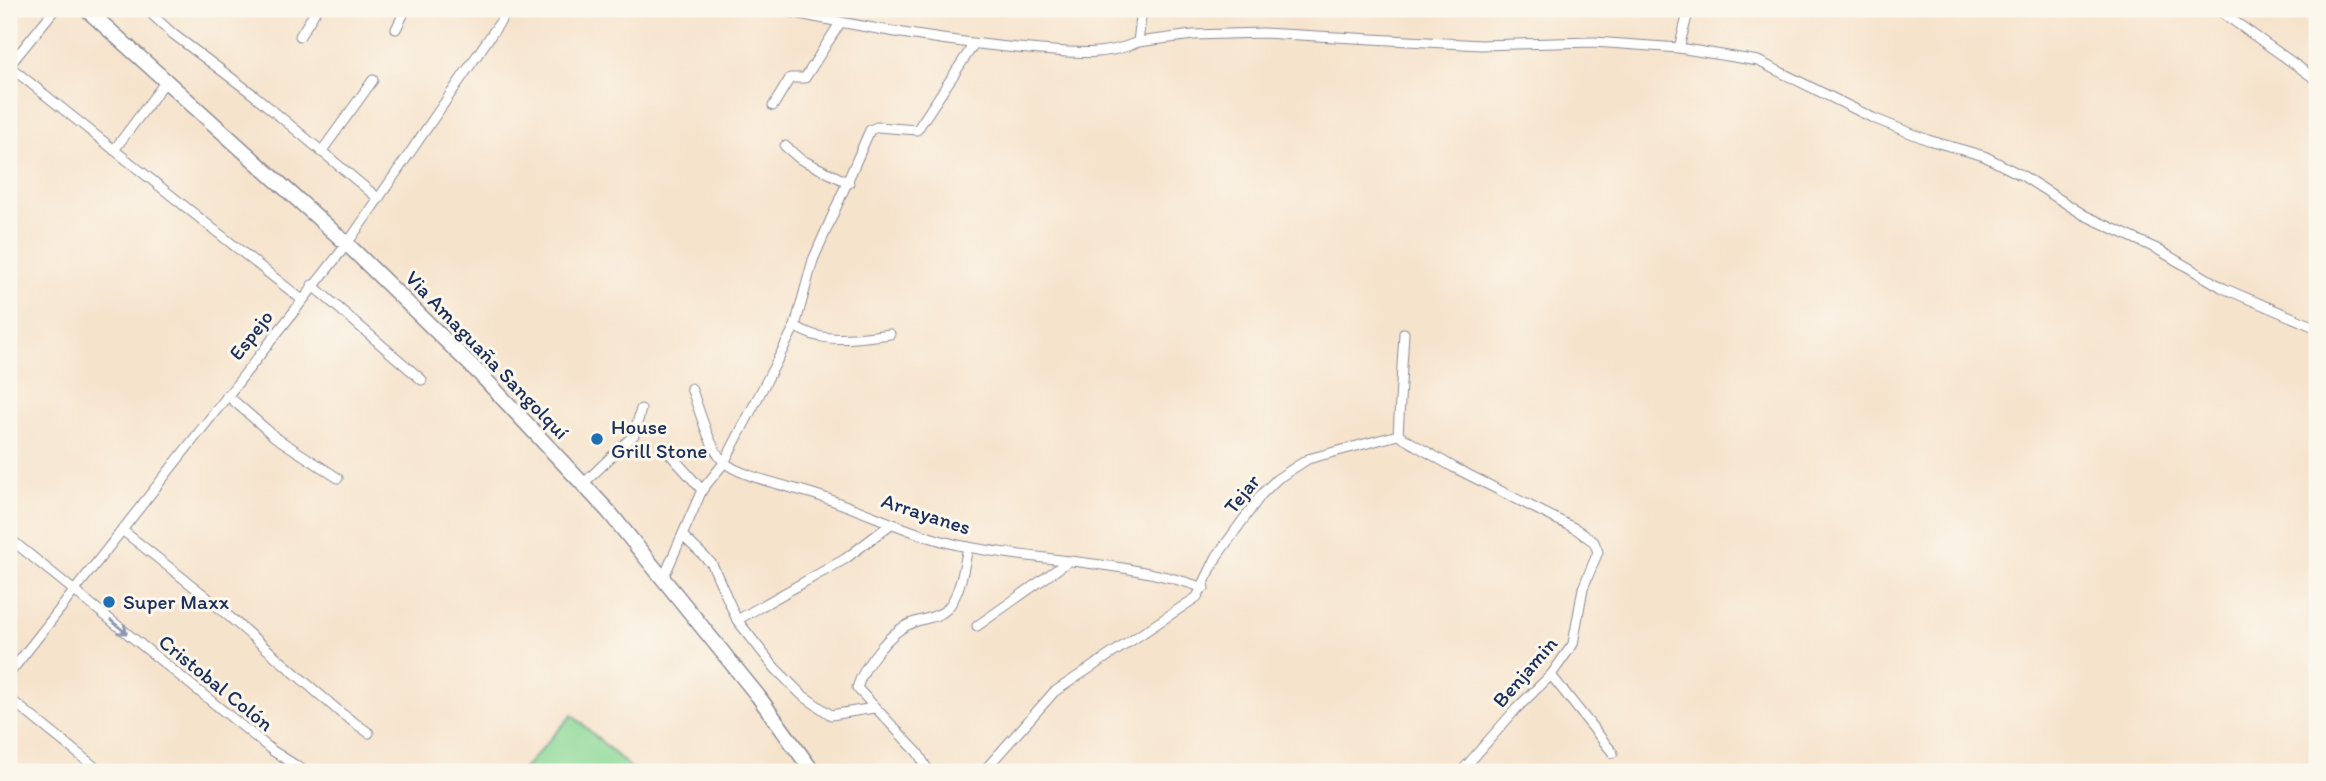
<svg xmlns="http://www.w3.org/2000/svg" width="2326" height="781" font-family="Itim,sans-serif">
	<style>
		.green { fill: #8bd896; stroke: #53847a; stroke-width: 2 }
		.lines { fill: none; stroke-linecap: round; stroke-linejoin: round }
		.minor-casing { stroke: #888995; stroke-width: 11 }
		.trunk-casing { stroke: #888995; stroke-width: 17 }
		.minor { stroke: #fff; stroke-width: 9 }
		.trunk { stroke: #fff; stroke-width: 14 }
		.oneway { stroke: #8d97ae }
		.poi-dot { fill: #1f6fb2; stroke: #fbf7ec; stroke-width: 2.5 }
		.labels { text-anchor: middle; stroke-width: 6; stroke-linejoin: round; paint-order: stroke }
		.street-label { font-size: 21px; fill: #1b2f5e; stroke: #fbf7ec }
		.poi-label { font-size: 21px; fill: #1b2f5e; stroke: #fbf7ec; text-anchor: start }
	</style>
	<rect width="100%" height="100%" fill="#fbf7ec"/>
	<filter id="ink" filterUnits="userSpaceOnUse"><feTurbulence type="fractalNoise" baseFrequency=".0143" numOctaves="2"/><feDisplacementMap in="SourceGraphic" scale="14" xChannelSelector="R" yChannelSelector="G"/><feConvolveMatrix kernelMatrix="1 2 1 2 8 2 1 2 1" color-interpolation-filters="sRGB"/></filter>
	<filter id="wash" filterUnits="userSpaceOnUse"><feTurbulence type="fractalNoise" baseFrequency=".00686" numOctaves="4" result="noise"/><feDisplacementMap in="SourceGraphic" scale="28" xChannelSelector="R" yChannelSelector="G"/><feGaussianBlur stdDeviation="1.57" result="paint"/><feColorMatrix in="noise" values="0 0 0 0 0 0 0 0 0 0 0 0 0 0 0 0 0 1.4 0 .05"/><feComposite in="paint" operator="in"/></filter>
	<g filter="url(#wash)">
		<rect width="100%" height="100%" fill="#f6e3cc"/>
		<path class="green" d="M572 715 635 772H521Z"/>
	</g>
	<g filter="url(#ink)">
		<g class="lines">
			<g class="minor-casing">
				<g id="minor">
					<path d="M146 9 173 34 254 95 379 199"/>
					<path d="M776 9C860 27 943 42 1029 49 1068 52 1101 58 1138 42L1142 9"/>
					<path d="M2217 9 2317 80"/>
					<path d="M396 29 406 9"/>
					<path d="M300 36 317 9"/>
					<path d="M1138 42 1193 35 1263 33 1481 45 1594 42 1679 48 1758 61 1873 118 1928 140 1984 156 2023 176 2084 215 2157 249 2223 288 2317 328"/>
					<path d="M1679 48 1689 9"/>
					<path d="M9 66 301 299"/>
					<path d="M9 66 55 9"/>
					<path d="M773 106 790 78H805L840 23"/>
					<path d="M785 146 800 159 849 183"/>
					<path d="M114 150 166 81"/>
					<path d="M321 152 373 80"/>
					<path d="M312 285 422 380"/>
					<path d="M795 326C822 345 859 338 890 334"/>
					<path d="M691 388C699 408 709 447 723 461 737 476 792 487 813 494 865 510 914 537 968 547 1046 562 1129 561 1204 588"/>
					<path d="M227 395 275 437 338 478"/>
					<path d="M1398 435 1404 333"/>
					<path d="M669 453 702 490"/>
					<path d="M583 484 634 435 641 409"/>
					<path d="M122 530 203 594 341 713 369 733"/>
					<path d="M683 536 712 564 737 620 775 668 802 695 831 715 874 708"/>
					<path d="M9 538 273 751 306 772"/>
					<path d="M663 579 702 490 724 463 795 326 813 260 870 130 877 127 917 130 974 44"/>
					<path d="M737 620 845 559 891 524"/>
					<path d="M977 626 1069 561"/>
					<path d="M9 674 347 244 509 9"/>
					<path d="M1551 675 1613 753"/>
					<path d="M9 698 101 772"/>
					<path d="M929 772 918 753 857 688C864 665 890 631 912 623 924 618 938 618 947 609 961 593 964 566 968 547"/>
					<path d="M983 772 1054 692 1197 597 1217 556 1261 495 1277 479 1308 459 1398 435 1453 467 1576 529 1594 542 1598 552 1583 588 1573 644 1551 675 1516 709 1461 772"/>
				</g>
			</g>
			<g class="trunk-casing">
				<path id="trunk" d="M86 9 347 244 481 375 609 512 758 696 813 772"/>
			</g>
			<use href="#minor" class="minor"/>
			<use href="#trunk" class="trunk"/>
		</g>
		<defs><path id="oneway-shaft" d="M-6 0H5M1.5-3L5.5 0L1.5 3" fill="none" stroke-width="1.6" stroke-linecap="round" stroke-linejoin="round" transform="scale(1.75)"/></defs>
		<use class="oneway" href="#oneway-shaft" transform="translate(119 627) rotate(39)"/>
	</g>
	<g class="poi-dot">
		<circle cx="597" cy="439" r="7"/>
		<circle cx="109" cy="602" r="7"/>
	</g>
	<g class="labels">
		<g class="street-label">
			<text transform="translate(251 335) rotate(-52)" y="7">Espejo</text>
			<text transform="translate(487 355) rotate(46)" y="7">Via Amaguaña Sangolquí</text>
			<text transform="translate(1242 494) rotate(-51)" y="7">Tejar</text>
			<text transform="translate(926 514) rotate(18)" y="7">Arrayanes</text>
			<text transform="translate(1525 672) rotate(-49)" y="7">Benjamin</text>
			<text transform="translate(216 683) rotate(39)" y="7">Cristobal Colón</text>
		</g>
		<g class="poi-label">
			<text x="611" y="434">House<tspan x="611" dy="24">Grill Stone</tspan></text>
			<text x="123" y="609">Super Maxx</text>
		</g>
	</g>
	<rect width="2326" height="781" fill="none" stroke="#fbf7ec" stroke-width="35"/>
</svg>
